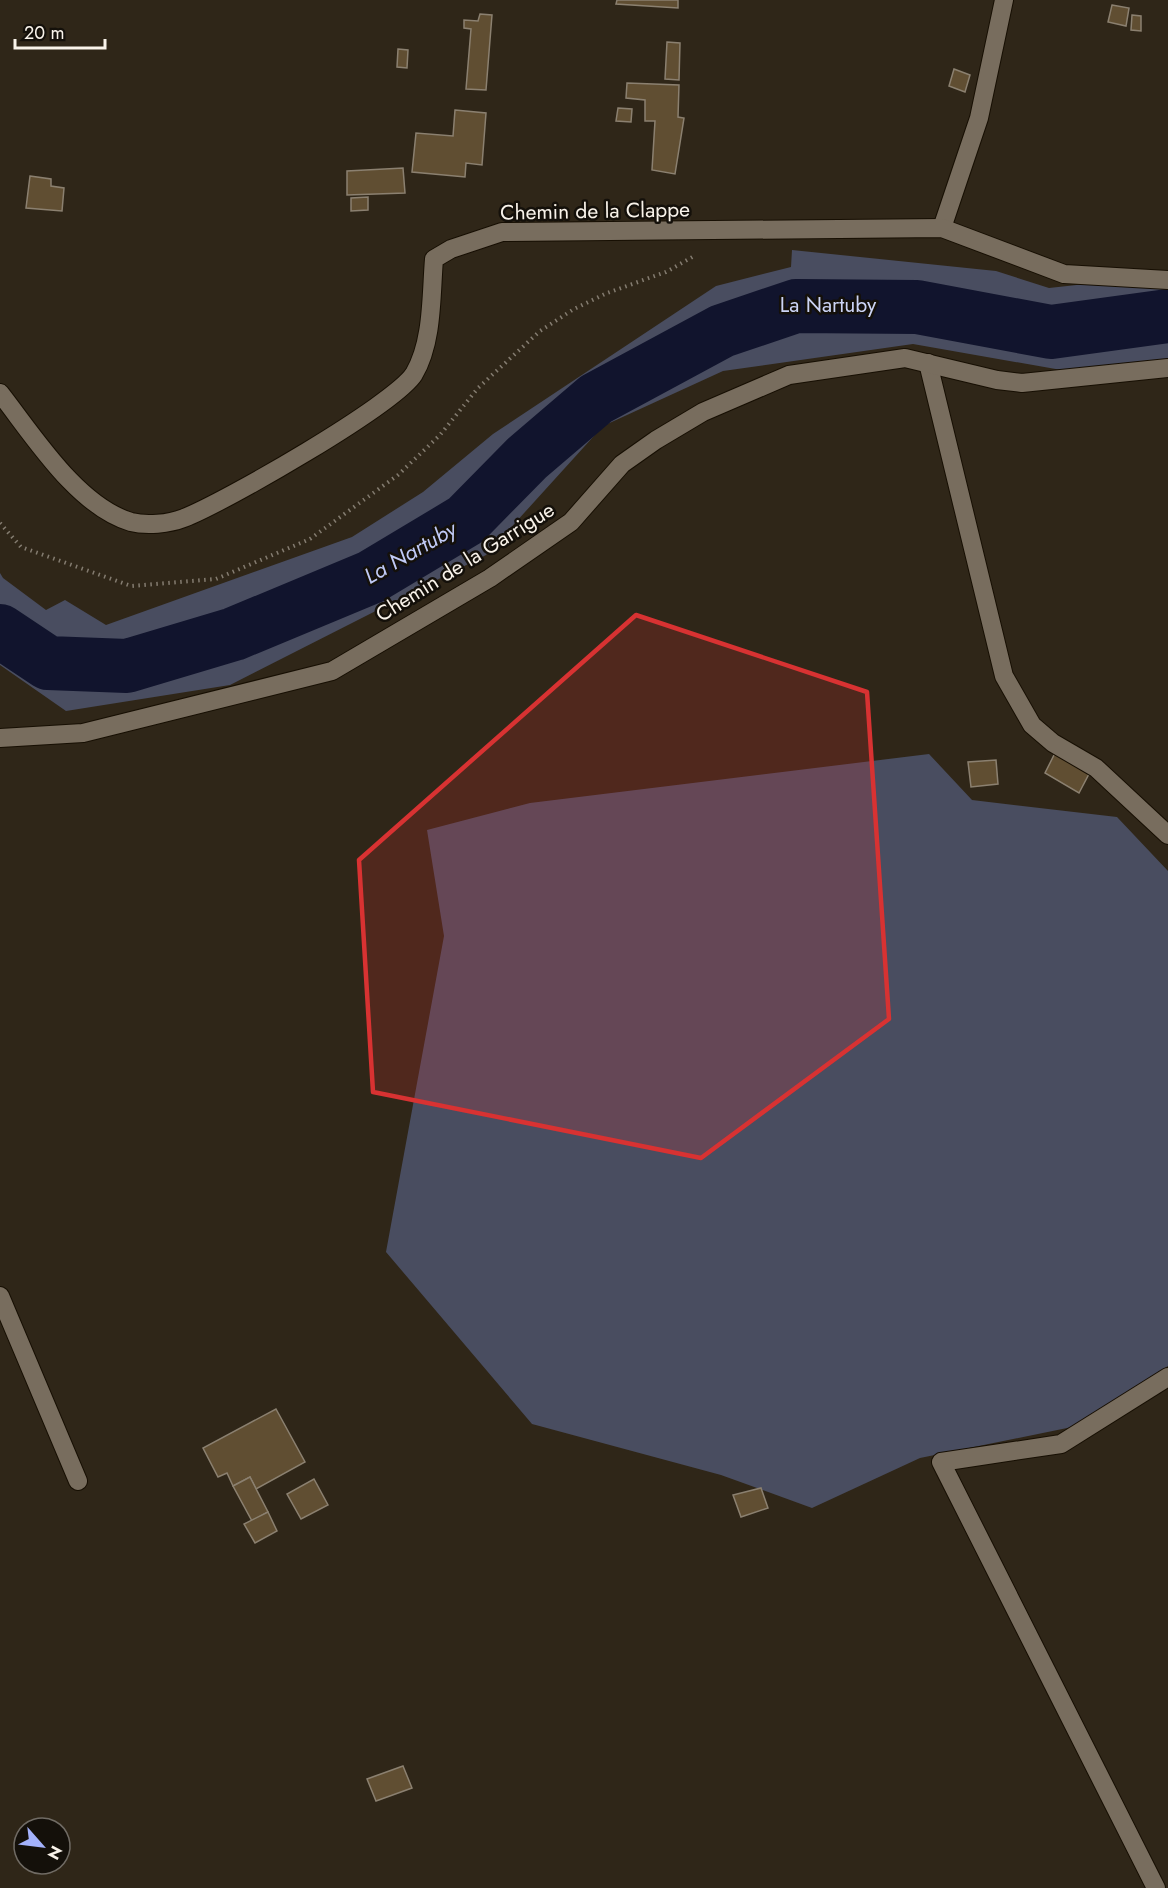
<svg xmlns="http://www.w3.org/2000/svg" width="1168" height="1888" font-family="Jost,sans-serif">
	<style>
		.green { fill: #494d60 }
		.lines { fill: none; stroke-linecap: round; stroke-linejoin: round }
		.river { stroke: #11142d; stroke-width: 54 }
		.building { fill: #604e32; stroke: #8b8070; stroke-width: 1.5 }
		.lane-casing { stroke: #170f03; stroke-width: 20 }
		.street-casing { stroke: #170f03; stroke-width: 20 }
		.path { stroke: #847c70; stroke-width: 4; stroke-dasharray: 1.5 4.5; stroke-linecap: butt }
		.lane { stroke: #786d5e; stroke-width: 18 }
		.street { stroke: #786d5e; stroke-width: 18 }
		.marked { fill: #d83232; fill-opacity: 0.2; stroke: #d83232; stroke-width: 4.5; stroke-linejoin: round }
		.labels { text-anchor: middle; stroke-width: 5; stroke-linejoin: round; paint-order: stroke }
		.street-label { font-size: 21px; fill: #f9f3ea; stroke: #14100a }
		.park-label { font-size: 21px; fill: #ccd4f5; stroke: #14100a }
		.water-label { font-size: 22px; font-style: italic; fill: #c0caf6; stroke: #14100a }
	</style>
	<rect width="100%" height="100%" fill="#2f2618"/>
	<g class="green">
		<path d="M792 250 996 271 1049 288 1168 275V360L1067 371 913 344 723 371 603 426 486 555 230 685 66 711 0 665V573L3 578 46 610 65 600 106 625 352 537 423 492 493 434 716 286 791 267Z"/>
		<path d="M929 754 972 800 1117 817 1168 871V1366L1072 1427 920 1458 812 1508 721 1475 532 1424 386 1252 444 936 427 830 530 803Z"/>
	</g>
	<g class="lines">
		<path class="river" d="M0 631 48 663 127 666 234 634 371 577 466 520 527 458 596 399 722 331 796 306 917 307 1051 332 1168 316"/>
	</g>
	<g class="building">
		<path d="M617 0H678V8L616 4Z"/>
		<path d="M1112 5 1129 8 1126 26 1108 22Z"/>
		<path d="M480 14 492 15 486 90 466 89 471 29 464 28V20L478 21Z"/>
		<path d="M1132 15 1141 16V31L1131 30Z"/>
		<path d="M667 42 680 43 679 80 665 79Z"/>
		<path d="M398 49 408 50 407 68 397 67Z"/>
		<path d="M954 69 970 75 965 92 949 86Z"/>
		<path d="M627 83 679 85 678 117 684 118 675 174 652 170 655 121H645V100L626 98Z"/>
		<path d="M618 108 632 109 631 122 616 121Z"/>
		<path d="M455 110 486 113 482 165 466 163 465 177 412 172 416 133 453 136Z"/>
		<path d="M403 168 405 193 347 195V171Z"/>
		<path d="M30 176 51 179V186L64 188 62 211 26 208Z"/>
		<path d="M368 197V210L351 211V198Z"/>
		<path d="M1055 753 1090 772 1079 793 1045 773Z"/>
		<path d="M996 760 998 784 971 787 968 762Z"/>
		<path d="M276 1409 305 1462 256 1489 250 1477 233 1486 227 1473 218 1477 203 1448Z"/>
		<path d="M250 1477 268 1512 252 1521 233 1486Z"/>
		<path d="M314 1479 328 1505 301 1519 287 1494Z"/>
		<path d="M761 1488 768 1508 741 1517 733 1495Z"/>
		<path d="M268 1512 277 1531 255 1543 244 1524Z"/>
		<path d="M403 1766 412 1788 376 1801 367 1779Z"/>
	</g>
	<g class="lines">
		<g class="lane-casing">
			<g id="lane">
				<path d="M928 363 1004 676 1032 725 1053 743 1096 768 1168 835"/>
				<path d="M0 1296 78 1481"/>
				<path d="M1156 1888 941 1462 1061 1444 1168 1377"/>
			</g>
		</g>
		<g class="street-casing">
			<g id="street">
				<path d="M942 228 979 118 1004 0"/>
				<path d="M0 393C33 435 77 506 131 522 146 526 169 524 184 518 225 502 394 405 414 374 433 342 431 295 434 259L451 249 502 232 942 228 1064 274 1168 280"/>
				<path d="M0 738 83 733 332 671 490 578 571 522 622 464 656 440 703 412 789 375 905 358 997 380 1022 383 1168 368"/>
			</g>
		</g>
		<path class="path" d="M0 523 21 547 131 586 216 579 310 539 398 475 440 435 478 388 540 331 574 309 607 293 666 272 696 255"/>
		<use href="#lane" class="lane"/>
		<use href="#street" class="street"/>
	</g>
	<path class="marked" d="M636 615 867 692 889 1019 701 1158 373 1092 359 860Z"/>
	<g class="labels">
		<g class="street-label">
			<text transform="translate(595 211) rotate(-1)" y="7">Chemin de la Clappe</text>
			<text transform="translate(465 562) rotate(-32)" y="7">Chemin de la Garrigue</text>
		</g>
		<g class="park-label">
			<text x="828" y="312">La Nartuby</text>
		</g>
		<g class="water-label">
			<text transform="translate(410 552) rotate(-30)" y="8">La Nartuby</text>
		</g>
	</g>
	<g transform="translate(42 1846) rotate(118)"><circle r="28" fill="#14100a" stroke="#706b64" stroke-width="1.5"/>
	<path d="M0-4.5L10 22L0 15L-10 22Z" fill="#a4b2fc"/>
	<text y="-9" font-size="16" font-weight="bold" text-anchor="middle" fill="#f9f3ea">N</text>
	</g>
	<path d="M15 39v9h90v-9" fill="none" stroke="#f9f3ea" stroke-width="3"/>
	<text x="24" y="39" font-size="18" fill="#f9f3ea" stroke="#14100a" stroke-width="4.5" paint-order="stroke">20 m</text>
</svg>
